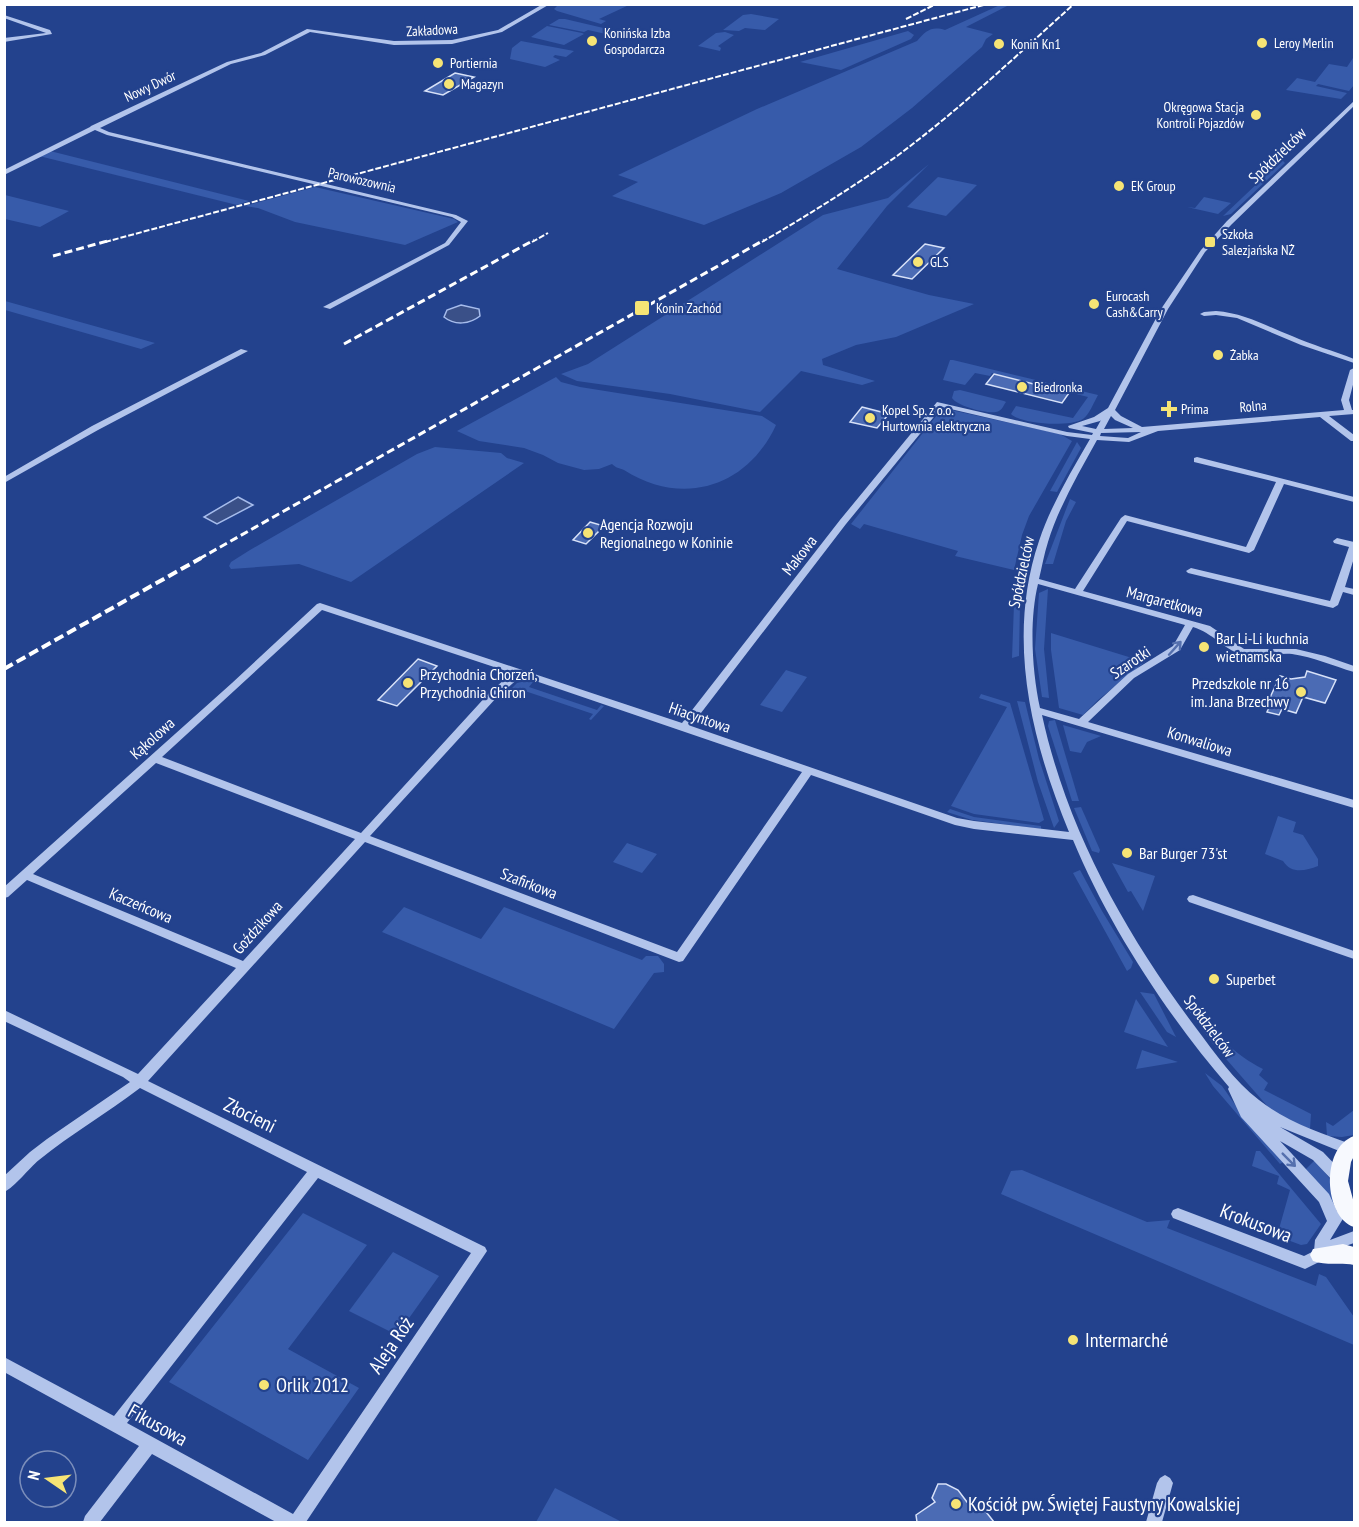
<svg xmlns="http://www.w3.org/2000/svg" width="1359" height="1527" font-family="'PT Sans Narrow',sans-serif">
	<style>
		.green { fill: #375baa }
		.water { fill: #3a5088; stroke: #a6bcec; stroke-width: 1.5 }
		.building { fill: #4b6bb4; stroke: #d7e1f8; stroke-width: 1.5 }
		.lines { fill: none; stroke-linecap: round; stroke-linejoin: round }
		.minor { fill: #b2c4eb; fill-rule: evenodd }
		.major { fill: #f7f9fe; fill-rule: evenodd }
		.rail-far2 { stroke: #fff; stroke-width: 2; stroke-dasharray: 6 2; stroke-linecap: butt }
		.rail-far1 { stroke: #fff; stroke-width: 3; stroke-dasharray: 8 4; stroke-linecap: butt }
		.rail { stroke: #fff; stroke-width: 4; stroke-dasharray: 10 4.5; stroke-linecap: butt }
		.oneway { stroke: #5570ae }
		.poi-dot { fill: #f6e475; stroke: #23428d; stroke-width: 2 }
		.labels { text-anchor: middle; stroke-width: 4.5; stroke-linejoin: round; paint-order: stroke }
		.far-street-label { font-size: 14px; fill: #fff; stroke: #23428d }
		.far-poi-label { font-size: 14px; fill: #fff; stroke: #23428d; text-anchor: start }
		.street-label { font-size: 16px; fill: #fff; stroke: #23428d }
		.poi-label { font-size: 16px; fill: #fff; stroke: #23428d; text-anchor: start }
		.near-street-label { font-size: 20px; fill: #fff; stroke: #23428d }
		.near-poi-label { font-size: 20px; fill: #fff; stroke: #23428d; text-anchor: start }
	</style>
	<rect width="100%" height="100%" fill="#23428d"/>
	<g class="green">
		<path d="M558 5V4L629 5 599 19 606 21 601 24 557 11 554 9Z"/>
		<path d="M1000 5H1009L966 27 993 34 986 39 982 47 912 108 861 147 781 193 704 225 612 196 638 182 618 175 757 109 917 41C926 31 931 26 945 30Z"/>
		<path d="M751 14 779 19 765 30 745 28 739 31 723 30 743 15Z"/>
		<path d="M559 19H565L612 30 606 34 588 30 584 32 549 25Z"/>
		<path d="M547 26 582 33 584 34 564 45 531 37Z"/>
		<path d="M908 31 914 35 911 39 841 70 800 62Z"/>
		<path d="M725 32 734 35 718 46 721 48 720 51 698 46 716 33Z"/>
		<path d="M521 41 574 51 566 57 555 55 553 57 560 60 545 67 510 59 512 48Z"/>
		<path d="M1353 58 1354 85 1349 91 1318 84 1316 86 1347 93 1341 99 1286 90 1297 78 1315 82 1329 64 1347 67Z"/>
		<path d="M50 151 249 201 237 205 39 156Z"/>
		<path d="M1282 160 1285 163 1231 214 1223 216Z"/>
		<path d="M929 164 887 206 837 269 929 295 974 304 896 337 856 345 822 359 823 365 875 381 862 385 801 371 760 412 670 394 577 381 561 374 588 364 823 215 888 198Z"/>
		<path d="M938 177 977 185 946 216 907 207Z"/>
		<path d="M315 187 454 219 458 222 405 245 295 222 258 208 245 206Z"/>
		<path d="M5 195 69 211 40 227 5 219Z"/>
		<path d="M1204 197 1231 203 1218 214 1187 207 1195 208Z"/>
		<path d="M5 301 155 343 141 349 5 310Z"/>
		<path d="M950 360H953L1098 395C1094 402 1089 415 1083 419 1070 427 1022 425 1011 414L1016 406 1073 418 1088 397 992 373 990 376 975 373 965 385 943 380Z"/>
		<path d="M556 377 561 382 580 387 762 416 776 425C747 488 682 507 624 470 619 468 616 468 612 464L599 469 584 470 558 463 543 455 524 448 479 441 457 431Z"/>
		<path d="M960 390 1004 401 1006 402C1003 406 1002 411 996 412 987 414 957 406 952 398L954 391Z"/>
		<path d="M951 410 1060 434 1072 441 1029 516 1022 535 1014 570 955 556 958 551 864 524 860 529 851 524 937 415Z"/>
		<path d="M1077 442 1081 448 1057 492 1050 491Z"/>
		<path d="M435 447 501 453 507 458 524 463 351 582 299 564 231 569 229 566 231 562 250 550 417 454Z"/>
		<path d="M1070 499 1076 502 1066 521 1053 564H1045Z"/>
		<path d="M1021 566 1027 567 1021 572 1020 580 1023 588 1020 604 1019 656 1012 658 1014 604Z"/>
		<path d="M1048 589 1044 649 1049 698 1042 697 1035 649 1039 593Z"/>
		<path d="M1051 633 1145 662 1098 700 1083 715 1059 708 1051 650Z"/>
		<path d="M786 670 807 677 782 712 760 705Z"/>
		<path d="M526 680 533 682 529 687 597 710 601 705 604 706 591 720 589 719 593 714 525 691 520 696 511 692V689L517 683Z"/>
		<path d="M981 694 1010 703 1044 820 1039 823 974 814 951 806 1007 707 979 698Z"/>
		<path d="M1017 701 1025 702 1039 759 1059 821 1054 828 1038 782Z"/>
		<path d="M1055 720 1079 801H1072L1048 726 1049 721Z"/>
		<path d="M1063 725 1101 736 1087 742 1081 753 1070 751Z"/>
		<path d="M1081 807 1100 850 1099 853 1092 851 1074 808Z"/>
		<path d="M950 809 974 817 1041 826V829L972 820 947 812Z"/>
		<path d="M1278 816 1296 822 1293 832 1303 835 1318 859V866C1305 871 1291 874 1283 861L1265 854Z"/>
		<path d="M627 843 657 854 642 873 613 862Z"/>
		<path d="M1112 863 1155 876 1143 911 1131 891 1128 892Z"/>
		<path d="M1080 870 1102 911 1133 962 1131 968 1127 971 1073 873Z"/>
		<path d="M404 907 481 939 504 907 642 960 646 956H658L664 964V972L654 973 614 1029 382 932Z"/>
		<path d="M1140 992 1154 994 1176 1037 1167 1032Z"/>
		<path d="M1136 999 1168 1047 1124 1032Z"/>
		<path d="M1193 1002C1216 1032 1228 1051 1263 1069L1259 1075 1268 1083 1264 1090 1311 1114 1310 1129 1281 1117 1269 1108 1213 1044 1184 1004Z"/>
		<path d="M1142 1050 1178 1062 1136 1069Z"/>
		<path d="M1205 1073 1222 1086 1241 1113 1285 1161 1280 1164 1213 1086Z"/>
		<path d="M1354 1110V1135L1342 1137 1327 1136 1326 1122 1333 1126Z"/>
		<path d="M1256 1151H1260L1321 1224 1307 1244 1301 1245 1277 1236 1290 1190 1277 1184 1279 1176 1252 1166Z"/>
		<path d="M1315 1160 1330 1179 1337 1209H1334L1305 1170Z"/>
		<path d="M1022 1170 1147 1222 1170 1220 1167 1228 1316 1286 1319 1274 1326 1277 1354 1317V1345L1001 1194 1011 1171Z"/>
		<path d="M303 1213 367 1245 288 1349 359 1388 308 1460 169 1382Z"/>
		<path d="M393 1252 439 1276 397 1335 349 1311Z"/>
		<path d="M555 1488 622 1522H536Z"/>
	</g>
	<g class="water">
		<path d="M461 305 479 309 480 316C470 324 455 326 444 317L447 310Z"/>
		<path d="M238 497 253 505 217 524 204 517Z"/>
	</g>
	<g class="building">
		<path d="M455 73 474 77 443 95 425 91Z"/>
		<path d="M925 244 944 248 912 279 893 275Z"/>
		<path d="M994 374 1069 393 1062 403 986 384Z"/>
		<path d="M862 407 889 414 877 428 850 422Z"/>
		<path d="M590 522 604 526 586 544 573 540Z"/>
		<path d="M418 659 437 666 397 706 378 700Z"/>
		<path d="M1307 671 1336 680 1325 703 1303 697 1296 713 1282 709 1279 715 1267 712 1270 705 1267 704 1280 676 1291 679 1305 677Z"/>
		<path d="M938 1484H946L958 1490 967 1502 983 1508 994 1522H917L916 1515 935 1502 932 1498Z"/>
	</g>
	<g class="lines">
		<g class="minor">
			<path d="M543 4H550L502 32 452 44 394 45 310 32 265 55 231 64 100 128 109 132 456 215 468 221 449 245 330 309 323 307 445 243 461 222 452 217 107 135 95 130 4 175V170L90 127 91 126 227 62 261 53 307 29 394 41 452 40 498 30Z"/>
			<path d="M4 15 50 30 52 34 4 42V38L46 33 4 18Z"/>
			<path d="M1354 101V106L1232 224 1205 252 1168 309 1115 410 1121 416 1142 427 1344 410 1341 400 1350 370 1354 368V381L1349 400 1352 410H1354V414L1329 416 1354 435V441H1351L1320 417 1158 431 1129 442 1097 440C1079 473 1059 506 1048 542 1044 554 1042 567 1039 579L1075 589 1121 518 1125 515 1246 547 1276 482 1194 462V458L1197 457 1354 497V502L1284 484 1254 550 1249 553 1127 521 1083 591 1210 626 1244 649H1296L1325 656 1354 666V672C1333 666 1314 657 1292 654 1275 653 1258 658 1241 654 1223 649 1213 633 1193 627L1180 650 1134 678 1088 722 1354 800V808L1042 715C1067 830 1126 935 1196 1028 1215 1053 1234 1081 1259 1100 1287 1122 1321 1133 1354 1145V1153L1349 1155 1280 1127 1323 1152 1343 1173 1345 1177 1343 1181 1338 1183 1333 1181 1313 1160 1280 1141 1329 1194 1337 1211 1342 1213 1344 1217 1330 1240 1354 1231V1243L1337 1249 1325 1259 1305 1269 1173 1218 1171 1214 1173 1210 1178 1208 1304 1256 1314 1251 1315 1240 1327 1221 1319 1202 1241 1117 1228 1089 1229 1087C1169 1018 1108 925 1073 840L974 829 955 825 811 775 683 961 679 962 365 842 148 1081 485 1247 487 1251 306 1522H276L152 1454 100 1522H83L85 1516 139 1446 4 1372V1357L114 1416 307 1172 140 1088C107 1113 71 1134 39 1160 29 1168 15 1187 4 1192V1176L30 1152 47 1139 130 1082 123 1077 4 1021V1010L138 1074 236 968 27 880 8 897 4 898V887L232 683 317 604 320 603 682 723 840 520 937 402 1067 432 1092 435 1093 433 1069 428 1068 426 1094 417 1108 408 1161 309 1201 250 1227 221ZM942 407 1067 436 1090 439C1071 472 1051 505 1039 541 1006 638 1031 740 1069 832L974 821 957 818 691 726 846 524ZM1111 416 1115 420 1133 428 1104 429ZM1101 420 1096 429 1082 426 1100 421ZM1141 432 1128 438 1100 436 1101 433ZM1038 584 1185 625 1173 646 1128 674 1079 719 1040 708C1032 671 1029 621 1038 584ZM322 610 512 673 489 693 361 833 162 757ZM521 676 802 772 677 952 370 836 497 697ZM156 763 355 839 243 961 33 874ZM318 1178 471 1253 293 1514 127 1423Z"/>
			<path d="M1216 311C1244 313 1266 326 1292 336 1312 345 1334 351 1354 359V363L1301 345 1237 318 1216 315 1204 316 1200 314 1204 312Z"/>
			<path d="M241 349 248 351 98 430 4 483V477L92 426Z"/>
			<path d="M1337 538 1354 542V558L1345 587 1354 589V595L1343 592 1338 605 1333 608 1188 573 1186 571 1191 568 1330 601 1349 547 1334 543 1333 541Z"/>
			<path d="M1193 895 1354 951V959L1189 902 1187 899 1189 896Z"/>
			<path d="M1165 1475 1170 1478 1173 1483 1162 1522H1146L1157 1483 1160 1478Z"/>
		</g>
		<g class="major">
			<path d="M1354 1136V1156L1351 1162 1348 1181 1354 1203V1227C1324 1217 1320 1148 1354 1136Z"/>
			<path d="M1343 1244 1354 1247V1265C1341 1262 1326 1266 1313 1261L1310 1255 1313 1249Z"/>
		</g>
		<g class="rail-far2">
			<path d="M906 19 936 4"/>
			<path d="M105 242 987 4"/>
			<path d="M532 242 548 233"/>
			<path d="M762 242C808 215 853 187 897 156 959 110 1016 56 1074 4"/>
		</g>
		<g class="rail-far1">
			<path d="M53 256 111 240"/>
			<path d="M344 344 534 240"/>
			<path d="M199 559 764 240"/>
		</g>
		<path class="rail" d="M4 669 201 558"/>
	</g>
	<defs><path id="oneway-shaft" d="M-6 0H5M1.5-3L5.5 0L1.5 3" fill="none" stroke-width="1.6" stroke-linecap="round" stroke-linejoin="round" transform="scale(1.5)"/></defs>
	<g class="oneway">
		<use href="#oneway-shaft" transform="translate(1175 648) rotate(-48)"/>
		<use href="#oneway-shaft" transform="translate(1289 1160) rotate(45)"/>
	</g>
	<g class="poi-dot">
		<circle cx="592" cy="41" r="6"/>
		<circle cx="1262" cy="43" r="6"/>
		<circle cx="999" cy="44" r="6"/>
		<circle cx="438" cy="63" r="6"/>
		<circle cx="449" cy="84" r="6"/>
		<circle cx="1256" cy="115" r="6"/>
		<circle cx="1119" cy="186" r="6"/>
		<rect x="1204" y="236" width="12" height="12" rx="3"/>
		<circle cx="918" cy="262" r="6"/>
		<circle cx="1094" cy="304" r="6"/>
		<rect x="634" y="300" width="16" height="16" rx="3"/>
		<circle cx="1218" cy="355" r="6"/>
		<circle cx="1022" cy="387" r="6"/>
		<path d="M1166 400h6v6h6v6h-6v6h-6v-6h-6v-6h6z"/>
		<circle cx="870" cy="418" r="6"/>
		<circle cx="588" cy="533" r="6"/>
		<circle cx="1204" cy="647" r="6"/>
		<circle cx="408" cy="683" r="6"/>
		<circle cx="1301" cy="692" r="6"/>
		<circle cx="1127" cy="853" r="6"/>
		<circle cx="1214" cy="979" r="6"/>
		<circle cx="1073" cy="1340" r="6"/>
		<circle cx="264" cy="1385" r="6"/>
		<circle cx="956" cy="1504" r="6"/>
	</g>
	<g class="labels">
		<g class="far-street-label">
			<text transform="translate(432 30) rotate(-3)" y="5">Zakładowa</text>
			<text transform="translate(150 86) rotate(-25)" y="5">Nowy Dwór</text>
			<text transform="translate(362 180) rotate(13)" y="5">Parowozownia</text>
			<text transform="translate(1253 406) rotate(-5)" y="5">Rolna</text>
		</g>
		<g class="far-poi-label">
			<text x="604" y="38">Konińska Izba<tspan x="604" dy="16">Gospodarcza</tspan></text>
			<text x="1274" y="48">Leroy Merlin</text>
			<text x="1011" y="49">Konin Kn1</text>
			<text x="450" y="68">Portiernia</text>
			<text x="461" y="89">Magazyn</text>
			<text x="1244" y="112" text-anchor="end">Okręgowa Stacja<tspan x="1244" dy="16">Kontroli Pojazdów</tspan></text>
			<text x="1131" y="191">EK Group</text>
			<text x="1222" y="239">Szkoła<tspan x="1222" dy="16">Salezjańska NŻ</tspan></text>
			<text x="930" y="267">GLS</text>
			<text x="1106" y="301">Eurocash<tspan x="1106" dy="16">Cash&amp;Carry</tspan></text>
			<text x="656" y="313">Konin Zachód</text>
			<text x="1230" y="360">Żabka</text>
			<text x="1034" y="392">Biedronka</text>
			<text x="1181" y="414">Prima</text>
			<text x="882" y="415">Kopel Sp. z o.o.<tspan x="882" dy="16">Hurtownia elektryczna</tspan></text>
		</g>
		<g class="street-label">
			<text transform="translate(1277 155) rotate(-44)" y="6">Spółdzielców</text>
			<text transform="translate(799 555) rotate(-52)" y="6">Makowa</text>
			<text transform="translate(1021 572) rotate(-78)" y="6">Spółdzielców</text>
			<text transform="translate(1165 601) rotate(15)" y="6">Margaretkowa</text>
			<text transform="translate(1130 662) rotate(-34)" y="6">Szarotki</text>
			<text transform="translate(700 717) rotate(19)" y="6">Hiacyntowa</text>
			<text transform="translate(152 738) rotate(-42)" y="6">Kąkolowa</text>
			<text transform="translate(1200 741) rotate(17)" y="6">Konwaliowa</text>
			<text transform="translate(529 883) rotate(21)" y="6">Szafirkowa</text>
			<text transform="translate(141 905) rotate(23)" y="6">Kaczeńcowa</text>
			<text transform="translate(257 927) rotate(-48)" y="6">Goździkowa</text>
			<text transform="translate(1210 1026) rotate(53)" y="6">Spółdzielców</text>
		</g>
		<g class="poi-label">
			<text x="600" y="530">Agencja Rozwoju<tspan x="600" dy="18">Regionalnego w Koninie</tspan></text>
			<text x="1216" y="644">Bar Li-Li kuchnia<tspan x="1216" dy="18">wietnamska</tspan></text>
			<text x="420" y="680">Przychodnia Chorzeń,<tspan x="420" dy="18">Przychodnia Chiron</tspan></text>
			<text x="1289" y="689" text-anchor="end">Przedszkole nr 16<tspan x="1289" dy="18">im. Jana Brzechwy</tspan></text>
			<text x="1139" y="859">Bar Burger 73'st</text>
			<text x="1226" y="985">Superbet</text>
		</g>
		<g class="near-street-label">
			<text transform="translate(250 1115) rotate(26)" y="7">Złocieni</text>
			<text transform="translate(1256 1223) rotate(21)" y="7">Krokusowa</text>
			<text transform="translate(391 1345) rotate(-56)" y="7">Aleja Róż</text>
			<text transform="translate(158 1425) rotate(29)" y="7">Fikusowa</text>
		</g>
		<g class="near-poi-label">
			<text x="1085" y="1347">Intermarché</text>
			<text x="276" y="1392">Orlik 2012</text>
			<text x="968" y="1511">Kościół pw. Świętej Faustyny Kowalskiej</text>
		</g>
	</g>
	<rect width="1359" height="1527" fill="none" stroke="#ffffff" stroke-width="12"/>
	<g transform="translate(48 1479) rotate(284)"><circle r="28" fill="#23428d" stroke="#7b8ebb" stroke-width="1.5"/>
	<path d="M0-4.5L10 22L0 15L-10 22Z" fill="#f6e475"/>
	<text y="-9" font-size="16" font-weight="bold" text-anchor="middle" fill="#ffffff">N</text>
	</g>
</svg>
